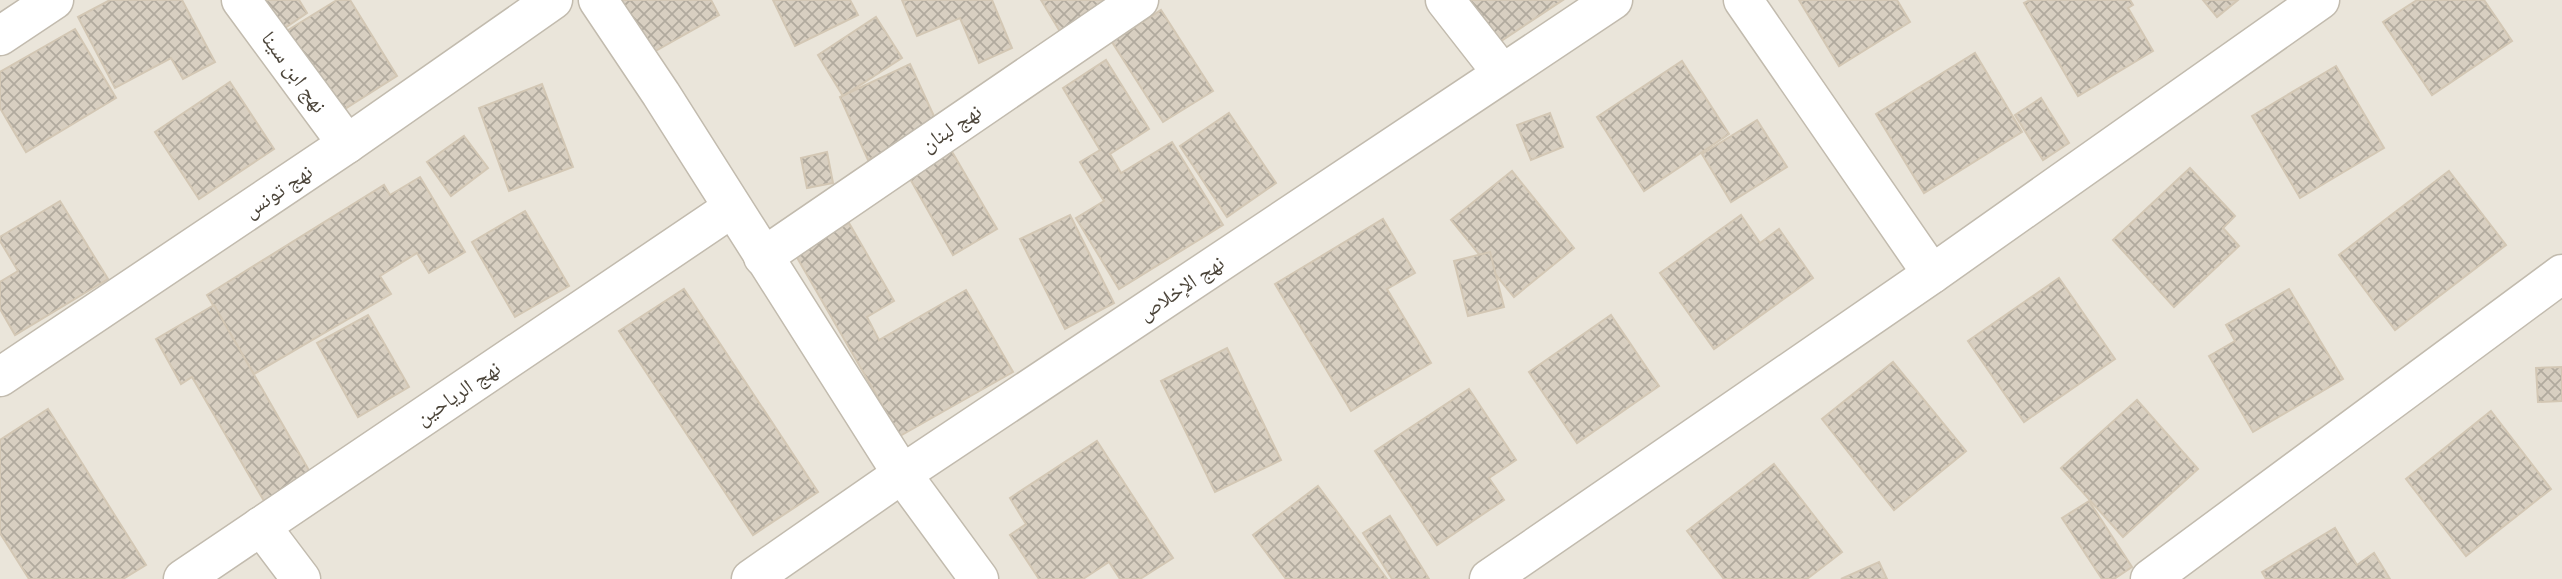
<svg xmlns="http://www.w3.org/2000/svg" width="2562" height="579" font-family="'Fira Sans','Noto Naskh Arabic',sans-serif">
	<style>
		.residential { fill: #eae5da }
		.building { fill: url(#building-cross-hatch); stroke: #d3c7b4; stroke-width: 2 }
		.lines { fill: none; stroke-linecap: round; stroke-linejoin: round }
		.street-casing { stroke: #c2bbae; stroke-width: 41 }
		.street { stroke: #fff; stroke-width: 38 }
		.labels { text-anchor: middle; stroke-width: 6; stroke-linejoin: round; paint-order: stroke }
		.street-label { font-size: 21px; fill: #4b4439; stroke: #fff }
	</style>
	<defs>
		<pattern id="building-cross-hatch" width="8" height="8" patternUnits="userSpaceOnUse" patternTransform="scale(1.75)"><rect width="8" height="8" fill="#d8cfc1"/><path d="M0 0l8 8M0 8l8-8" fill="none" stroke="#b1aa9e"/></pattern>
	</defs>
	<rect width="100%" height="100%" fill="#f6f3ec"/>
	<rect class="residential" x="0" y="0" width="2562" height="579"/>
	<g class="building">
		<path d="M110 0H182L215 62 183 79 171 58 115 88 78 17Z"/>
		<path d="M254 0H299L307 13 276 34Z"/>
		<path d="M337 0H350L397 76 332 117 280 35Z"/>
		<path d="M613 0H711L719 15 645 57Z"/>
		<path d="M773 0H850L858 15 795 46Z"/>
		<path d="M902 0H992L1012 48 979 63 960 18 917 36Z"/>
		<path d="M1041 0H1120L1062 35Z"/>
		<path d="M1456 0H1563L1489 49Z"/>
		<path d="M1799 0H1897L1910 22 1839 66Z"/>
		<path d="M2030 0H2130L2133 5 2128 8 2153 51 2078 96 2024 3Z"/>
		<path d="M2203 0H2238L2217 17Z"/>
		<path d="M2417 0H2484L2512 41 2432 95 2383 22Z"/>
		<path d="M1161 10 1213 91 1163 122 1112 42Z"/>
		<path d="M876 17 902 58 843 96 818 55Z"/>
		<path d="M75 29 116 98 26 152 0 108V72Z"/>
		<path d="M1975 53 2022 132 1924 193 1876 114Z"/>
		<path d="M1106 60 1149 129 1110 154 1121 173 1172 142 1223 225 1119 289 1076 218 1104 201 1080 162 1100 150 1063 88Z"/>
		<path d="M1682 61 1729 134 1644 191 1597 117Z"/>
		<path d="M910 64 939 127 868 160 840 97Z"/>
		<path d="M2336 66 2384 148 2300 198 2252 116Z"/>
		<path d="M230 82 274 149 199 199 155 132Z"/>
		<path d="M542 84 573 167 509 191 479 108Z"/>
		<path d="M2041 98 2069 143 2043 160 2015 115Z"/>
		<path d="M1229 113 1276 183 1227 217 1180 146Z"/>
		<path d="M1550 113 1563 147 1531 160 1517 125Z"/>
		<path d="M1757 120 1787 167 1731 202 1702 154Z"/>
		<path d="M464 136 488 168 451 196 427 162Z"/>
		<path d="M951 150 997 229 953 255 908 175Z"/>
		<path d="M827 152 833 183 807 188 801 158Z"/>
		<path d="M2190 168 2235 216 2223 228 2239 246 2174 307 2113 240Z"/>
		<path d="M1512 171 1574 248 1514 297 1451 220Z"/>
		<path d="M2449 171 2506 245 2395 330 2339 255Z"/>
		<path d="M420 177 465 252 429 273 417 253 380 276 391 294 254 374 207 295 384 185 390 195Z"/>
		<path d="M60 201 108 279 15 335 0 309V282L18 271 0 241V237Z"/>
		<path d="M525 211 569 286 515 317 472 242Z"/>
		<path d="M1070 215 1114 303 1065 329 1020 239Z"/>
		<path d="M1741 215 1760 243 1779 229 1813 278 1714 349 1660 273Z"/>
		<path d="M1383 219 1415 273 1387 289 1431 363 1351 411 1275 284Z"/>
		<path d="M849 223 894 301 867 317 879 340 966 290 1013 372 900 436 795 254Z"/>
		<path d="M1490 252 1504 307 1468 316 1454 261Z"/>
		<path d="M2059 278 2115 359 2024 422 1968 341Z"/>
		<path d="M684 289 818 492 753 535 619 331Z"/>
		<path d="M2289 289 2343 379 2253 432 2209 356 2235 341 2226 325Z"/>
		<path d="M214 305 311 474 264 501 192 377 181 384 156 339Z"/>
		<path d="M368 315 409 387 358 417 317 343Z"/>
		<path d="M1611 315 1659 386 1577 443 1529 372Z"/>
		<path d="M1227 348 1281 460 1215 492 1161 381Z"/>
		<path d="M1893 362 1966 451 1894 510 1822 419Z"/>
		<path d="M2562 367V401L2538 402 2536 368Z"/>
		<path d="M1469 389 1516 460 1489 478 1504 500 1437 545 1375 451Z"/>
		<path d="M2137 400 2198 469 2123 537 2061 468Z"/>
		<path d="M48 409 146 565 123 579H29L0 533V440Z"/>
		<path d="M2491 411 2551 489 2466 556 2406 479Z"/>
		<path d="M1097 441 1173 558 1140 579H1120L1109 562 1083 579H1039L1010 535 1026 524 1010 498Z"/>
		<path d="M1774 464 1842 552 1807 579H1724L1687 531Z"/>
		<path d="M1318 486 1387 579H1286L1253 535Z"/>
		<path d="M2089 501 2132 567 2114 579H2102L2062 518Z"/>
		<path d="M1390 516 1429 579H1392L1363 533Z"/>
		<path d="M2335 528 2357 565 2374 553 2390 579H2266L2262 572Z"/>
		<path d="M1879 562 1887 579H1841Z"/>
	</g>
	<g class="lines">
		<g class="street-casing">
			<g id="street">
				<path d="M241 0 347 144"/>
				<path d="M598 0 661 94 902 474 979 579"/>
				<path d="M1445 0 1502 73"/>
				<path d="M1743 0 1932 274"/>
				<path d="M0 36 54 0"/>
				<path d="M763 257 1139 0"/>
				<path d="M0 377 347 144 553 0"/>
				<path d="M261 526 301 579"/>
				<path d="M183 579 732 208"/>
				<path d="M751 579 902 474 1613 0"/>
				<path d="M1489 579 1932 274 2320 0"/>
				<path d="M2150 579 2562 274"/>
			</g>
		</g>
		<use href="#street" class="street"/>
	</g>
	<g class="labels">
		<g class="street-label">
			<text transform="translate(294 72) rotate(54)" y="7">نهج ابن سينا</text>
			<text transform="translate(951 128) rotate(-34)" y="7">نهج لبنان</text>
			<text transform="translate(278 191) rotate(-34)" y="7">نهج تونس</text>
			<text transform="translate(1181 288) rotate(-34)" y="7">نهج الإخلاص</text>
			<text transform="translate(458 393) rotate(-34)" y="7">نهج الرياحين</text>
		</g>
	</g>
</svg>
